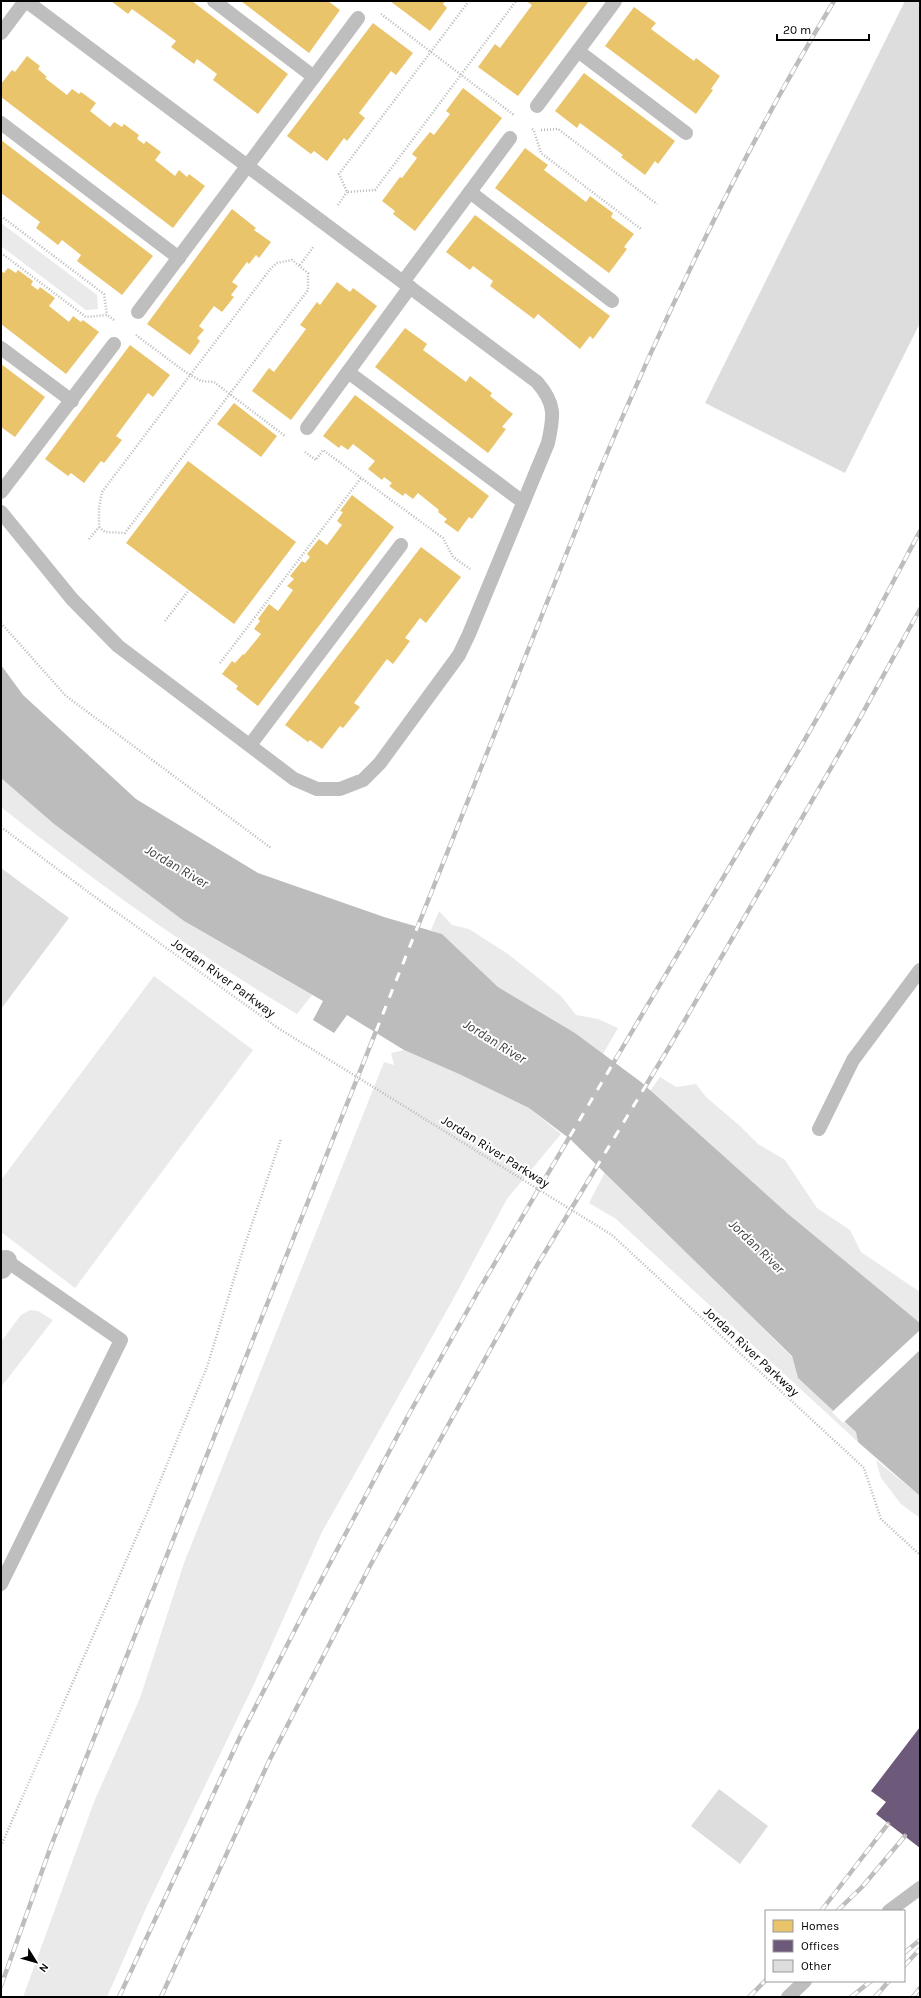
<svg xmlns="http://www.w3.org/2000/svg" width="921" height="1998" font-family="Karla,sans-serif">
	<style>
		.green { fill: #eaeaea }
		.water { fill: #bcbcbc }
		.pier { fill: #fff }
		.homes { fill: #e9c46a }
		.offices { fill: #6d597a }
		.building { fill: #ddd }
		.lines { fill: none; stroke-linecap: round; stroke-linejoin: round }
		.path { stroke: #b8b8b8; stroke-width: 2.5; stroke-dasharray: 1 2; stroke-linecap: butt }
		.service { stroke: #bebebe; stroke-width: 14 }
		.minor { stroke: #bebebe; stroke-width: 22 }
		.rail-casing { stroke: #bdbdbd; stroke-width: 4.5 }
		.rail { stroke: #fff; stroke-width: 3; stroke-dasharray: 9; stroke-linecap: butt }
		.path-bridge { stroke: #b8b8b8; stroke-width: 2.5; stroke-dasharray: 1 2; stroke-linecap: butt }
		.labels { text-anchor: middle; stroke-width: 4; stroke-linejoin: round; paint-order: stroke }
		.street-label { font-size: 13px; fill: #000; stroke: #fff }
		.water-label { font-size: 14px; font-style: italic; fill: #414141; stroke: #fff }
	</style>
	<rect width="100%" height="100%" fill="#fff"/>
	<g class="green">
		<path d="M1 223 97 295 98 309 86 310 1 246Z"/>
		<path d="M1 778 54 824 184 921 312 995 297 1014C194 953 95 882 1 807Z"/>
		<path d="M439 911 452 925 469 929 508 954 561 996 576 1015 598 1019 618 1028 603 1054 575 1033 498 987 442 934 431 930Z"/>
		<path d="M154 976 253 1050 75 1288 1 1232V1180Z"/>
		<path d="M404 1050 459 1074 529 1108 561 1134 507 1199 451 1303 322 1532 255 1682 147 1906 107 1997H23L94 1802 140 1698 184 1563 384 1062 394 1065 391 1053Z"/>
		<path d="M660 1077 676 1087 696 1084 706 1097 740 1126 758 1144 785 1160 817 1208 850 1230 861 1252 920 1292V1323L787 1213 650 1091Z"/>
		<path d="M605 1172 792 1357 798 1378 856 1432 858 1442 616 1219 589 1203Z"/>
		<path d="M30 1310 38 1311 53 1320 1 1387V1342L21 1315Z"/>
		<path d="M876 1460 920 1496V1518L901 1504 881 1478Z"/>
	</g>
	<path class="water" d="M1 665 23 695 136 799 258 873 384 917 442 934 498 987 575 1033 641 1082 787 1213 920 1323V1496L858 1442 856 1432 798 1378 792 1356 570 1139 529 1108 459 1074 404 1050 347 1015 334 1033 313 1020 323 1001 184 921 54 824 1 778Z"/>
	<path class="pier" d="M920 1330V1350L843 1423 832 1412Z"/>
	<g class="homes">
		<path d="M111 1H192L288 74 258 114 213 80 217 74 197 59 194 64 171 47 176 41 132 9 128 14Z"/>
		<path d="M241 1H328L340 10 309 53Z"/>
		<path d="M390 1H445L443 4 447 8 430 31Z"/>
		<path d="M526 1H589L518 96 478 67 495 44 500 48 532 5Z"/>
		<path d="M634 7 656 23 651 29 694 61 696 58 720 76 711 89 713 90 696 114 605 46Z"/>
		<path d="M373 23 413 53 396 75 391 71 359 113 365 118 347 141 344 138 327 161 314 151 311 154 287 136Z"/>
		<path d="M27 56 40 66 38 69 47 77 45 78 67 95 72 89 79 94 81 92 96 103 90 111 110 127 114 122 122 127 124 124 139 135 137 139 144 144 146 141 161 152 155 160 175 176 179 170 187 177 189 174 205 186 173 228 1 97V84L12 70 15 72Z"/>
		<path d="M584 73 675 141 658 164 655 161 645 175 621 157 623 155 580 123 577 128 555 111Z"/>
		<path d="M463 88 502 118 415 231 393 214 395 211 382 201 400 177 402 178 417 158 412 154 430 132 434 135 450 114 446 111Z"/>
		<path d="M1 140 153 256 122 295 77 261 81 255 62 240 58 245 36 228 40 222 1 193Z"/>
		<path d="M525 148 548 165 544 170 586 202 590 196 613 213 611 217 634 234 624 247 627 249 609 273 495 188Z"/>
		<path d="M232 209 256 228 254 230 271 242 259 258 256 255 249 264 247 262 232 282 238 286 231 295 234 297 222 312 214 306 199 326 204 330 197 338 200 341 190 355 147 324Z"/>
		<path d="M475 215 610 316 593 339 590 336 580 349 538 314 534 319 490 286 493 281 473 266 470 270 446 252Z"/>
		<path d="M8 268 16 273 18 270 33 281 31 285 38 290 40 287 55 298 49 306 69 322 73 316 81 322 83 320 99 332 66 374 1 324V271L4 273Z"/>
		<path d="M337 282 350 292 353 288 377 306 291 420 252 391 269 368 274 372 306 329 300 325 317 302 320 305Z"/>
		<path d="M405 328 427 344 423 350 466 382 470 376 492 393 490 396 513 414 502 427 506 429 488 453 375 367Z"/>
		<path d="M130 345 170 375 153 397 148 393 116 436 122 440 104 463 101 461 84 483 71 473 68 476 45 459Z"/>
		<path d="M1 364 45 397 15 437 1 427Z"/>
		<path d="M355 395 489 496 472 519 469 517 458 532 444 522 447 519 438 512 439 510 418 493 413 499 405 493 403 496 389 486 392 483 384 477 382 480 368 469 375 461 353 444 348 450 341 445 339 448 323 436Z"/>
		<path d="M234 403 277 436 261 457 217 424Z"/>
		<path d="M188 461 296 542 234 624 126 543Z"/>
		<path d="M352 495 394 527 258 706 236 689 238 686 222 674 232 661 235 663 243 654 244 655 261 634 254 629 260 621 258 619 269 604 278 611 293 590 287 586 294 579 290 576 302 561 305 563 310 557 307 554 319 539 327 545 342 525 337 521 343 512 340 511Z"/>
		<path d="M421 547 461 577 426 623 420 618 405 638 410 641 393 664 387 659 354 703 360 707 343 728 340 726 322 749 310 740 308 742 285 725Z"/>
	</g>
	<path class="offices" d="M920 1727V1848L876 1814 886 1802 871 1791Z"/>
	<g class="building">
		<path d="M905 1H920V323L845 473 705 403Z"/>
		<path d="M1 868 69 918 1 1009Z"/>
		<path d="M719 1789 768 1826 740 1864 691 1826Z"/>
	</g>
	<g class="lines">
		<g class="path">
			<path d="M469 1 339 174 347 192 375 190 516 1"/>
			<path d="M381 14 514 115"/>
			<path d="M532 129 534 131 541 153 641 229"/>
			<path d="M541 130 558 129 657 204"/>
			<path d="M338 205 347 192"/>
			<path d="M1 216 104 294 107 315"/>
			<path d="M1 253 86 317 107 315 114 320"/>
			<path d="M300 265 314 246"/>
			<path d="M136 335 184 371 201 381 214 382 285 436"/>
			<path d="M305 452 316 460 323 450 443 538 453 557 470 569"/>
			<path d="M89 539 99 527V508L102 492 271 268 277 263 292 260 308 273V290L125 533 105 532 99 527"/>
			<path d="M165 621 189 590"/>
			<path d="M1 623 66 696 271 848"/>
			<path d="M220 663 361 478"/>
			<path d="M1 827 91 894 278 1028"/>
			<path d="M612 1235 864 1468 881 1519 920 1555"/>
			<path d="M1 1846 147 1513 207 1367 241 1256 281 1139"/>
		</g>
		<g class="service">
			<path d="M214 1 314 77"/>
			<path d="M1 33 25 1"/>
			<path d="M578 51 686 133"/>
			<path d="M537 106 615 1"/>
			<path d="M1 123 179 258"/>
			<path d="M470 192 612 301"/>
			<path d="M403 282 510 138"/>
			<path d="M138 312 358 18"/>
			<path d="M1 348 72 401"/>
			<path d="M348 372 523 502"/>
			<path d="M307 428 410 287"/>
			<path d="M1 492 114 344"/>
			<path d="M1 512 72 599 118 646 294 779 317 789H340L363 780 380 763 459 655 469 634 548 443C554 416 556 404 537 382L26 1"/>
			<path d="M250 745 401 545"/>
			<path d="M819 1129 853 1060 920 970"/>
			<path d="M1 1257 121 1340 1 1584"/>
			<path d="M889 1911 920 1888"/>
			<path d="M788 1997 805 1981"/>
		</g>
		<path class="minor" d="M1 1268 6 1261"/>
		<g class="rail-casing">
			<g id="rail">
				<path d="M821 1911 888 1824"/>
				<path d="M837 1911 862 1887 905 1836"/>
				<path d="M904 1953 920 1940"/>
				<path d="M904 1966 920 1949"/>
				<path d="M1 1986 51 1846 599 472C667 310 743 151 834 1"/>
				<path d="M119 1997 240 1737 302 1616 409 1414 483 1283 800 748 867 631 920 531"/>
				<path d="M161 1997 270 1759 371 1564 536 1267 671 1044 861 716 920 609"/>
				<path d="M749 1997 766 1980"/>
				<path d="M851 1997 871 1981"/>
				<path d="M875 1997 889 1981"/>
				<path d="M913 1997 920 1988"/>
			</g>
		</g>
		<use href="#rail" class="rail"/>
		<path class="path-bridge" d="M278 1028 612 1235"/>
	</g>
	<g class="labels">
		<g class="street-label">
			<text transform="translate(224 977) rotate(36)" y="5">Jordan River Parkway</text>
			<text transform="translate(496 1151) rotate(32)" y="5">Jordan River Parkway</text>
			<text transform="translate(752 1351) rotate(43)" y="5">Jordan River Parkway</text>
		</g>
		<g class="water-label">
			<text transform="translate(177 866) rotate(31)" y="5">Jordan River</text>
			<text transform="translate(495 1041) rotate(32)" y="5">Jordan River</text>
			<text transform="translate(757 1246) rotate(44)" y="5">Jordan River</text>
		</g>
	</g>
	<rect width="921" height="1998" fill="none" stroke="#000000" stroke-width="4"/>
	<rect x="765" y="1910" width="140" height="72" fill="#ffffff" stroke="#999999"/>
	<rect x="773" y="1920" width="20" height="12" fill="#e9c46a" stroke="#999999"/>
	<text x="801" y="1930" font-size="12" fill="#000000">Homes</text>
	<rect x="773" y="1940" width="20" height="12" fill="#6d597a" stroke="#999999"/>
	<text x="801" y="1950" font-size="12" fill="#000000">Offices</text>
	<rect x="773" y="1960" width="20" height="12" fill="#dddddd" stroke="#999999"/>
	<text x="801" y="1970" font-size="12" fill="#000000">Other</text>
	<g transform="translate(36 1962) rotate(127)" stroke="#ffffff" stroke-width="3" paint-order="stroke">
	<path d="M0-3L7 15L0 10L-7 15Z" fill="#000000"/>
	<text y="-6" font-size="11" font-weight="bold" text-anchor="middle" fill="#000000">N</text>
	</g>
	<path d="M777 34v6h92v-6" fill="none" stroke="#000000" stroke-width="2"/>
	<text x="783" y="34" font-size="12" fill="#000000" stroke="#ffffff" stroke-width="3" paint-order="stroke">20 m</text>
</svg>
